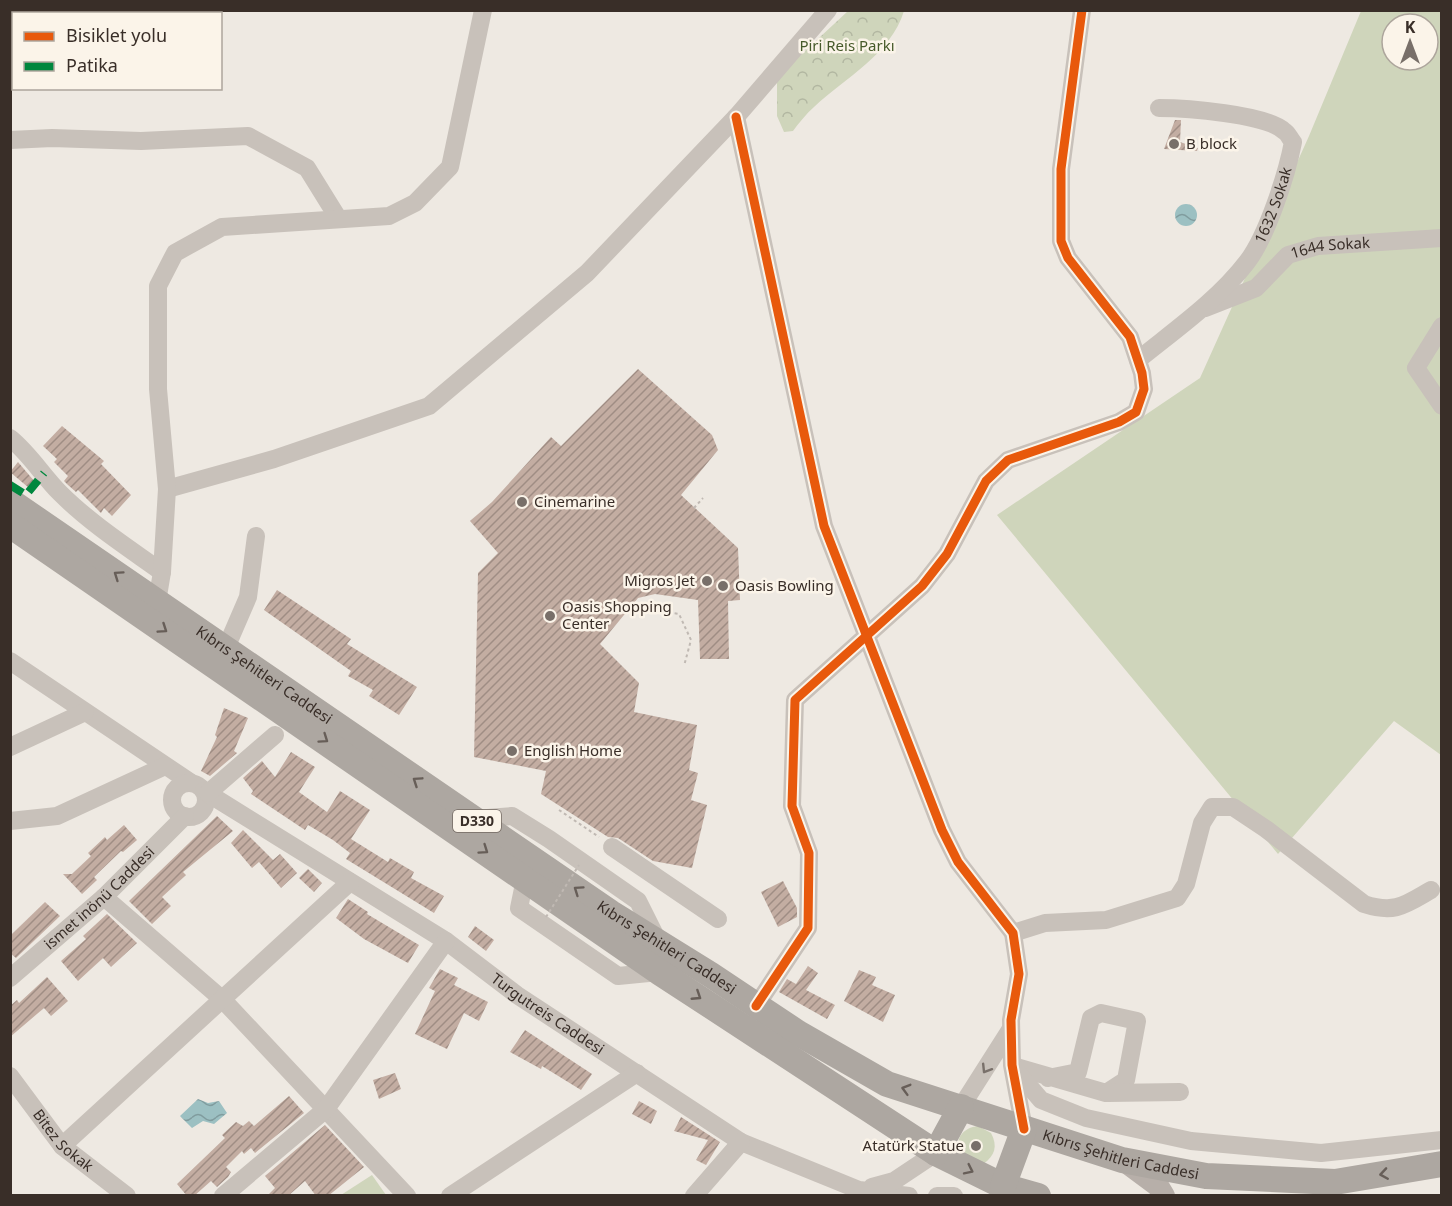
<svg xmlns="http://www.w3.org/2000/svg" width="1452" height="1206" font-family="'Noto Sans',sans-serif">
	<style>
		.green { fill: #cfd5bb; fill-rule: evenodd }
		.forest { fill: url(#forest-crowns) }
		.water { fill: url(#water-waves) }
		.building { fill: url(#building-hatch) }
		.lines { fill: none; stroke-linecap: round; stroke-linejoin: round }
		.path { stroke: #c0b9b3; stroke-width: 2; stroke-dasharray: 3 3; stroke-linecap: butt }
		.minor { stroke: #c8c1ba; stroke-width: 18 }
		.major { stroke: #b7afa9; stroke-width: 22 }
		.highway { stroke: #ada7a1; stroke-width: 26 }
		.path-bridge { stroke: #c0b9b3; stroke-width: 2; stroke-dasharray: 3 3; stroke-linecap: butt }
		.quiet { stroke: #00873e; stroke-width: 8; stroke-dasharray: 15 8; stroke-linecap: butt }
		.cycleway-casing { stroke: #fbf4e9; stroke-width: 13 }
		.cycleway { stroke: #e8590c; stroke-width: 9 }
		.oneway { stroke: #675e58 }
		.oneway2 { stroke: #79706a }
		.poi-dot { fill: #786f69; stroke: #fbf4e9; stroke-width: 2 }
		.labels { text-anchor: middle; stroke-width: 5; stroke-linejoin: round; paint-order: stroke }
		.shield { fill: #fbf4e9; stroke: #736962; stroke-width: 1.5 }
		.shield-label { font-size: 14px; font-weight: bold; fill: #392e28 }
		.park-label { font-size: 15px; fill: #465a2a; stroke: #fbf4e9 }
		.poi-label { font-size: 15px; fill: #392e28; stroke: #fbf4e9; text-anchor: start }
		.street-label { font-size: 15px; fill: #392e28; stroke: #fbf4e9 }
	</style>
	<defs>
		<pattern id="forest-crowns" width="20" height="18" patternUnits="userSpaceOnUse" patternTransform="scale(1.5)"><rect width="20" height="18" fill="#cfd5bb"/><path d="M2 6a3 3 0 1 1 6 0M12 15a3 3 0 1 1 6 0" fill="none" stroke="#b2b7a1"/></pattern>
		<pattern id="water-waves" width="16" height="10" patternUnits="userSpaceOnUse" patternTransform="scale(1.5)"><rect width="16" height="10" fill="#9cc0c2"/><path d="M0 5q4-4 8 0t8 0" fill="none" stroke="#809c9e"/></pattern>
		<pattern id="building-hatch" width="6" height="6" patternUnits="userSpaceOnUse" patternTransform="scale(1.5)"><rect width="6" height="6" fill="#c3ada2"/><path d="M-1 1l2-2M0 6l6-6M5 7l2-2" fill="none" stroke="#9f8d84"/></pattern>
	</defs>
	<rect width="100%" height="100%" fill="#eee9e2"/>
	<g class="green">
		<path d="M1361 11H1441V755L1394 721 1278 854 997 515 1200 378 1309 136ZM1392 24H1428V60H1392Z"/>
		<path d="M978 1126 991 1133C998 1146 995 1156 983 1164L958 1152C956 1137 963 1128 978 1126Z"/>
		<path d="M372 1175 386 1195H341Z"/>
	</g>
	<path class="forest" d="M848 11H904C891 54 845 78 814 107 806 114 799 123 793 131L784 132 777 116V77Z"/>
	<g class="water">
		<circle cx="1186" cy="215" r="11"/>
		<path d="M198 1099 208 1103 219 1101 227 1113 214 1124 203 1121 192 1128 180 1116Z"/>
	</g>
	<g class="building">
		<path d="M1175 120H1181L1180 142 1198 148 1197 151 1164 149Z"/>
		<path d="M638 369 712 435 718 450 681 495 738 548 740 600 728 601 729 659H700L698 600 655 594 638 598 600 644 639 683 634 712 697 725 689 770 698 773 691 800 707 805 692 868 653 861 618 838 608 837 541 794 546 771 474 757 478 573 498 553 470 521 492 502 551 437 561 446Z"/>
		<path d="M62 426 104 461 101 464 131 495 112 516 104 508 101 513 78 490 76 492 68 485 64 481 68 476 54 462 57 459 43 446Z"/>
		<path d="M18 462 35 482 29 488 10 472Z"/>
		<path d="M277 590 351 639 347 644 417 687 399 715 369 696 373 690 348 676 351 671 264 610Z"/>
		<path d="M224 708 248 718 234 751 237 753 210 776 201 771 217 737 215 735Z"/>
		<path d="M291 752 315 767 299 792 327 812 340 791 370 810 351 839 388 862 390 858 414 872 411 878 444 896 434 913 346 859 350 853 333 840 308 825 305 830 251 794 253 791 243 778 262 761 275 777Z"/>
		<path d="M217 816 233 831 183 872 186 875 162 897 171 906 152 924 129 901Z"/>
		<path d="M124 825 137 840 123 852 121 851 94 877 97 880 82 894 63 874H72L91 856 88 853 105 837 107 840Z"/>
		<path d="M243 830 273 860 280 854 297 873 281 888 259 862 252 868 231 843Z"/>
		<path d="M308 869 322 883 314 892 299 878Z"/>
		<path d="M783 881 797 908V917L778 927 761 892Z"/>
		<path d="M348 899 368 912 367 914 419 945 408 963 364 939 336 918Z"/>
		<path d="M45 902 60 916 16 958 10 953V936Z"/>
		<path d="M107 914 137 943 111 967 103 958 78 981 61 961 86 939 83 936Z"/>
		<path d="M475 926 494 940 486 951 468 937Z"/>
		<path d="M808 966 818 973 806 990 835 1005 827 1019 779 992 787 979 796 984Z"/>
		<path d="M440 969 458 978 454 985 488 1002 479 1021 464 1013 447 1049 415 1034 435 991 429 988Z"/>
		<path d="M859 970 876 977 872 985 895 995 883 1022 844 1001Z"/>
		<path d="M47 977 68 1001 51 1016 44 1008 10 1037V1006L17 1000 19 1003Z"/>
		<path d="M525 1030 592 1074 581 1090 542 1066 541 1069 510 1052Z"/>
		<path d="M395 1073 401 1089 379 1099 373 1080Z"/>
		<path d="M289 1096 304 1113 255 1153 251 1148 244 1154 242 1151 226 1167 231 1172 228 1177 217 1187 211 1181 194 1196H187L177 1184 225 1138 222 1135 236 1122 243 1126 249 1121 254 1126Z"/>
		<path d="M639 1101 657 1111 651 1124 632 1114Z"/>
		<path d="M681 1117 720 1142 706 1165 696 1160 708 1140 674 1131Z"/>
		<path d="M325 1125 364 1167 328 1196H316L305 1181 288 1196H267L275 1188 265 1176Z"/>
	</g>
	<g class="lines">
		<g class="path">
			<path d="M694 508 703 498"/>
			<path d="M639 608 679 614 691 640 684 666"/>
			<path d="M559 810 599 837"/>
		</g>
		<g class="minor">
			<path d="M736 117 824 526 942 830 958 862 1013 933 1019 974 1011 1020 1012 1065 1024 1129"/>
			<path d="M10 140 52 138 141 141 248 136 307 168 338 218"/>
			<path id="s1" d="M1205 308 1256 288 1288 255 1318 246 1442 238"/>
			<path d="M1442 326 1416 368 1442 406"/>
			<path id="s2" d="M1138 360C1175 330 1218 300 1247 262 1267 236 1287 174 1293 142 1290 139 1288 133 1284 131 1266 114 1185 108 1159 108"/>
			<path d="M10 438C30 454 42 475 60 493 90 523 127 547 162 572"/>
			<path d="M167 489 274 459 429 406 587 273 736 117 828 10"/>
			<path d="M157 602 162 572 167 489 158 389V286L175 253 222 227 389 216 415 203 450 167 483 10"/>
			<path d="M226 648 248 597 256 536"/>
			<path d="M10 661 190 782"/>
			<path d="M10 747 85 712"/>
			<circle cx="189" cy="800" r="17"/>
			<path id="s3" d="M204 791 446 941 517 995 741 1142 859 1190 909 1196"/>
			<path d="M208 793 275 735"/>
			<path d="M474 819 512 816 549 839 638 901 658 941"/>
			<path d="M10 821 57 816 165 766"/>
			<path d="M612 847 718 919"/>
			<path d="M525 879 519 908 618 976 659 972"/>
			<path d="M104 897 223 1000 407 1196"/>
			<path d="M1013 933 1045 923 1106 920 1177 898 1186 884 1202 823 1212 807H1233L1266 829 1364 904C1395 914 1405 905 1431 890"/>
			<path id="s4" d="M10 978 104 897 185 816"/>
			<path d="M756 1006 808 928 809 853 792 806 795 700 922 586 947 554 986 481 1008 460 1119 422 1136 412 1144 389 1142 373 1130 337 1068 258 1061 241V169L1082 10"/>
			<path d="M1013 1066 1106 1093 1126 1080 1137 1021 1101 1013 1091 1018 1078 1072 1048 1078"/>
			<path d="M1013 1067 1041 1100 1086 1118 1191 1141 1321 1153 1442 1140"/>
			<path id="s5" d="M10 1076 62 1146 127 1196"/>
			<path d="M1108 1093 1180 1092"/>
			<path d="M961 1107 1010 1030"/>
			<path d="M62 1146 350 882"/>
			<path d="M872 1187 894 1181 936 1153"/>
			<path d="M223 1196 326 1109 446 941"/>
			<path d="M450 1196 637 1073"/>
			<path d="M694 1196 741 1142"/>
			<path d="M937 1196H954"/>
		</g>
		<path class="major" d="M1123 1160 1158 1186 1164 1196"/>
		<g class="highway">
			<path id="s6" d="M10 501 611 913 711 975 798 1033 887 1084 1122 1160 1206 1176 1335 1182 1442 1164"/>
			<path d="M10 525 659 972 936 1153 1003 1186 1038 1196"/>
			<path d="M936 1153 961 1107"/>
			<path d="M1003 1186 1024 1129"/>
		</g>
		<path class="path-bridge" d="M546 917 579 865"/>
		<path class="quiet" d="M10 485 26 495 44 473"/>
		<g class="cycleway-casing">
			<g id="cycleway">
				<path d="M736 117 824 526 942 830 958 862 1013 933 1019 974 1011 1020 1012 1065 1024 1129"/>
				<path d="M756 1006 808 928 809 853 792 806 795 700 922 586 947 554 986 481 1008 460 1119 422 1136 412 1144 389 1142 373 1130 337 1068 258 1061 241V169L1082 10"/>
			</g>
		</g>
		<use href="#cycleway" class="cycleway"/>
	</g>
	<defs><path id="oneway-chevron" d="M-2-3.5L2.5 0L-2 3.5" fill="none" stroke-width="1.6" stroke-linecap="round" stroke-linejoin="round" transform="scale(1.5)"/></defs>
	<g class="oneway">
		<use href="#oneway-chevron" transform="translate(118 575) rotate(-145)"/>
		<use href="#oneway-chevron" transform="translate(163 629) rotate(34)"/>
		<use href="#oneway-chevron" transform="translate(324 739) rotate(35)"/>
		<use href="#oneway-chevron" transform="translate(417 781) rotate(-146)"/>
		<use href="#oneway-chevron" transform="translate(484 850) rotate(35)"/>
		<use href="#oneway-chevron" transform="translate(578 890) rotate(-145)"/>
		<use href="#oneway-chevron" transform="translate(697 996) rotate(33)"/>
		<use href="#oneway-chevron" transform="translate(906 1089) rotate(-164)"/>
		<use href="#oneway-chevron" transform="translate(969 1170) rotate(26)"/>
		<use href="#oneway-chevron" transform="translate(1384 1174) rotate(171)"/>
	</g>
	<use class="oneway2" href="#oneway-chevron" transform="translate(986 1069) rotate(122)"/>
	<g class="poi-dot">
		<circle cx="1174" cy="144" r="6"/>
		<circle cx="522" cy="502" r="6"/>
		<circle cx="707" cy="581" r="6"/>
		<circle cx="723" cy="586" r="6"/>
		<circle cx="550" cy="616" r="6"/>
		<circle cx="512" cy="751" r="6"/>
		<circle cx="976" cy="1146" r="6"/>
	</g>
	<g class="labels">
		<rect class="shield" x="453" y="810" width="48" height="22" rx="4.5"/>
		<g class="shield-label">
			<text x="477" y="826">D330</text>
		</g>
		<g class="park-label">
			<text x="847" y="51">Piri Reis Parkı</text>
		</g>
		<g class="poi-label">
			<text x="1186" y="149">B block</text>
			<text x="534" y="507">Cinemarine</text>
			<text x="695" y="586" text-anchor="end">Migros Jet</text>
			<text x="735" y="591">Oasis Bowling</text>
			<text x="562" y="612">Oasis Shopping<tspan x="562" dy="17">Center</tspan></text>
			<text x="524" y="756">English Home</text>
			<text x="964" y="1151" text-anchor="end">Atatürk Statue</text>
		</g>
		<g class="street-label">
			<text dy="5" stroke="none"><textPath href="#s2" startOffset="210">1632 Sokak</textPath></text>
			<text dy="5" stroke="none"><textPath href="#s1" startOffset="144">1644 Sokak</textPath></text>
			<text dy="5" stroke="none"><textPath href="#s6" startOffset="308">Kıbrıs Şehitleri Caddesi</textPath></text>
			<text dy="5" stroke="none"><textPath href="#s4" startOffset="120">ismet inönü Caddesi</textPath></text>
			<text dy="5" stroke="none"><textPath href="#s6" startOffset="794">Kıbrıs Şehitleri Caddesi</textPath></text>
			<text dy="5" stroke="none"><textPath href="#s3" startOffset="410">Turgutreis Caddesi</textPath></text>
			<text dy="5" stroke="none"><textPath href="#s5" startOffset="84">Bitez Sokak</textPath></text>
			<text dy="5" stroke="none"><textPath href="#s6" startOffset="1298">Kıbrıs Şehitleri Caddesi</textPath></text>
		</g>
	</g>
	<rect width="1452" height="1206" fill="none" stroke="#392e28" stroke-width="24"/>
	<rect x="12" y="12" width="210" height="78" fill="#fbf4e9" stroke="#ada59c" stroke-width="1.5"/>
	<rect x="24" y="32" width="30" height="9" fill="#e8590c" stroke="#ada59c" stroke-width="1.5"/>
	<text x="66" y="42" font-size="18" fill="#392e28">Bisiklet yolu</text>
	<rect x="24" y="62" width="30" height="9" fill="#00873e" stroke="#ada59c" stroke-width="1.5"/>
	<text x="66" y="72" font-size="18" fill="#392e28">Patika</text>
	<g transform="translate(1410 42)"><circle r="28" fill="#fbf4e9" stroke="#ada59c" stroke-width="1.5"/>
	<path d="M0-4.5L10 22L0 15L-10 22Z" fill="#786f69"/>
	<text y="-9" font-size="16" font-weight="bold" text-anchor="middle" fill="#392e28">K</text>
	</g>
</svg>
